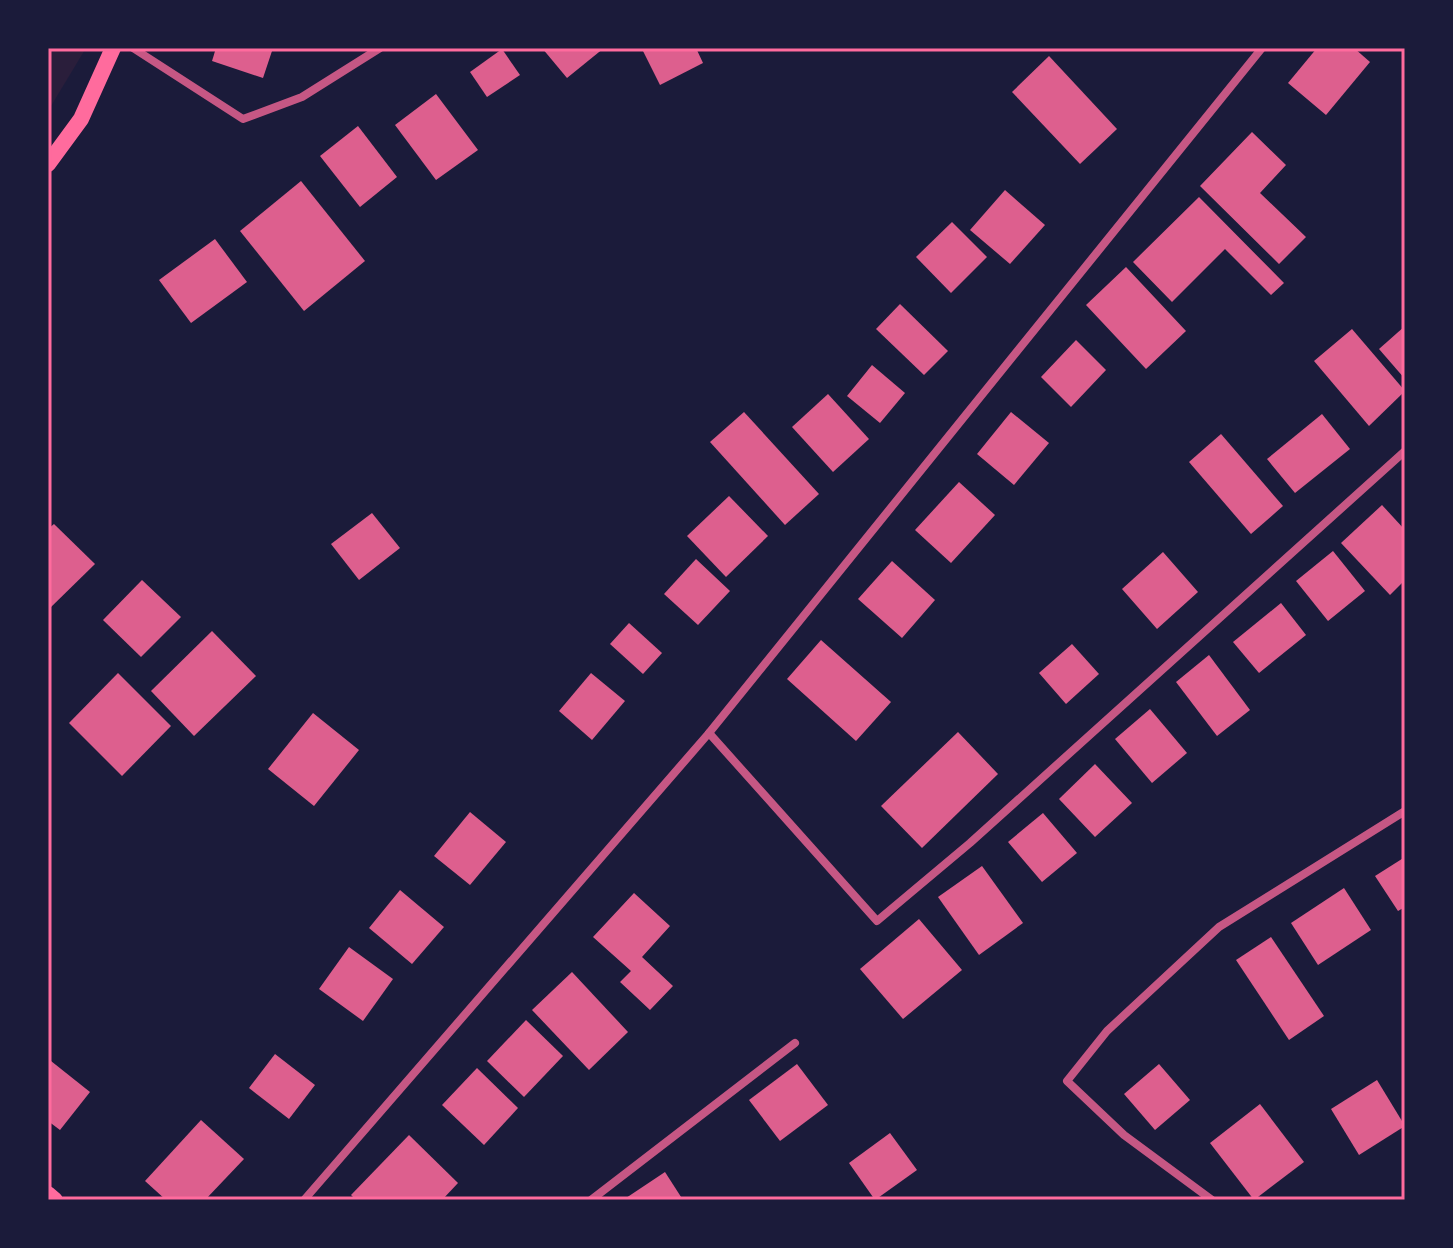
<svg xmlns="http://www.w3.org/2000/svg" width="1453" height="1248" font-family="Raleway,sans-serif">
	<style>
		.green { fill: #2a1e3b }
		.building { fill: #dd5f8e }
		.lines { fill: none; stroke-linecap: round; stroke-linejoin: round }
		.minor { stroke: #c65784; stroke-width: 8 }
		.secondary { stroke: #ff6b9d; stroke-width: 16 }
		.neatline { fill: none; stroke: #ff6b9d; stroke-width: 3 }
	</style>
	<rect width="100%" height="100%" fill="#1b1b3a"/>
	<path class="green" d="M48 48H86L48 111Z"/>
	<g class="building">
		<path d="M216 48H273L263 78 212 61Z"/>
		<path d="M542 48H604L567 78Z"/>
		<path d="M696 48 703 63 660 85 642 49Z"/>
		<path d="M1317 48H1354L1370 62 1326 115 1288 83Z"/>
		<path d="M502 49 520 75 487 97 470 72Z"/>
		<path d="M1049 56 1117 129 1080 164 1012 92Z"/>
		<path d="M436 94 478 150 436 180 395 125Z"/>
		<path d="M358 126 397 177 360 207 320 156Z"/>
		<path d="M1252 132 1286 165 1260 193 1306 237 1279 264 1200 186Z"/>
		<path d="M301 181 365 261 304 311 240 231Z"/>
		<path d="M1005 190 1045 225 1010 264 970 230Z"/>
		<path d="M1199 197 1284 283 1271 295 1225 249 1172 302 1133 262Z"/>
		<path d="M952 222 987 257 951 293 916 257Z"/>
		<path d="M215 239 247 282 191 323 159 280Z"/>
		<path d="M1126 267 1186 331 1146 369 1086 305Z"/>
		<path d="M900 304 948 351 924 375 876 329Z"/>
		<path d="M1405 326V379L1379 349Z"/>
		<path d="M1352 329 1405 391 1369 426 1314 361Z"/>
		<path d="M1076 340 1106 370 1071 407 1041 377Z"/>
		<path d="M872 365 905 393 880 423 847 396Z"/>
		<path d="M828 394 869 439 833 472 792 427Z"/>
		<path d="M744 412 819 494 785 525 710 442Z"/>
		<path d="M1011 412 1049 443 1014 485 977 454Z"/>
		<path d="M1322 414 1350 449 1295 493 1267 459Z"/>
		<path d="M1221 434 1283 506 1251 534 1189 462Z"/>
		<path d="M959 482 995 515 951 563 915 530Z"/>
		<path d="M729 496 768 536 726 577 687 536Z"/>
		<path d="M1382 505 1405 530V580L1390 595 1341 543Z"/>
		<path d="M372 513 400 548 359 580 331 544Z"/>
		<path d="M54 524 95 564 48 610V529Z"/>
		<path d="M1333 551 1365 591 1328 621 1296 581Z"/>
		<path d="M1163 552 1198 592 1157 629 1122 589Z"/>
		<path d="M696 559 730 591 698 625 664 594Z"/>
		<path d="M892 561 935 600 902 638 858 599Z"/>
		<path d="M142 580 181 617 141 657 103 620Z"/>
		<path d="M1281 603 1306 635 1259 673 1233 642Z"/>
		<path d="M629 623 662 653 643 674 610 644Z"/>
		<path d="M212 631 256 676 194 736 151 691Z"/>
		<path d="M821 640 891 702 856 741 787 679Z"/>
		<path d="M1072 644 1099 674 1066 704 1039 673Z"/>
		<path d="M1209 655 1250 710 1217 736 1176 682Z"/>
		<path d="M118 673 171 726 122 776 69 723Z"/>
		<path d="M591 673 625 701 592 740 559 711Z"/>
		<path d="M1150 709 1187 753 1152 783 1115 739Z"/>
		<path d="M313 713 359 750 314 806 268 769Z"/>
		<path d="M958 732 998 774 922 848 881 806Z"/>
		<path d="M1095 764 1132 803 1095 837 1059 799Z"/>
		<path d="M470 812 506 842 470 885 434 856Z"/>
		<path d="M1043 813 1077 853 1042 882 1008 842Z"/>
		<path d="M1405 857V907L1398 911 1375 876Z"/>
		<path d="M982 866 1023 923 979 955 938 897Z"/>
		<path d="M1344 888 1371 930 1318 965 1291 923Z"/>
		<path d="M400 890 444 927 412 964 369 928Z"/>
		<path d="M634 893 670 926 642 957 673 986 650 1010 620 982 631 971 593 937Z"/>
		<path d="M919 919 962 970 903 1019 860 969Z"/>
		<path d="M1271 937 1324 1016 1289 1040 1236 960Z"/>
		<path d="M349 947 393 979 363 1021 319 989Z"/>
		<path d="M572 972 628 1032 589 1070 532 1010Z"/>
		<path d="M526 1020 563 1056 524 1097 487 1061Z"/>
		<path d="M275 1054 315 1085 289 1119 249 1088Z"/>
		<path d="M51 1061 90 1092 60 1130 48 1121Z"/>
		<path d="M797 1064 828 1105 780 1141 749 1100Z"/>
		<path d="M1159 1064 1190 1100 1155 1130 1124 1094Z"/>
		<path d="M477 1068 518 1108 484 1145 442 1105Z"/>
		<path d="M1377 1080 1405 1126 1359 1155 1331 1109Z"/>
		<path d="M1260 1104 1304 1162 1254 1200 1210 1143Z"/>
		<path d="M201 1120 244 1159 205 1200H166L145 1181Z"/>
		<path d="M890 1133 917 1170 875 1200 849 1163Z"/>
		<path d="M409 1135 458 1183 442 1200H356L351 1195Z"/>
		<path d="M665 1172 683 1200H623Z"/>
	</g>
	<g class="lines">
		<g class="minor">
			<path d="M133 48 243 119 302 97 380 48"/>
			<path d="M709 733 877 921 970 843 1405 451"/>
			<path d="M304 1200 709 733 1262 48"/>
			<path d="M591 1200 795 1043"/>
			<path d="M1212 1200 1124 1135 1067 1081 1107 1031 1219 927 1405 811"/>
		</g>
		<g class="secondary">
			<path d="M48 164 81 119 113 48"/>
			<path d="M48 1194 55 1200"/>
		</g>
	</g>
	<rect width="1453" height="1248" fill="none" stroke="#1b1b3a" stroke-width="100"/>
	<rect x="50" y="50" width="1353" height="1148" class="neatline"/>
</svg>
